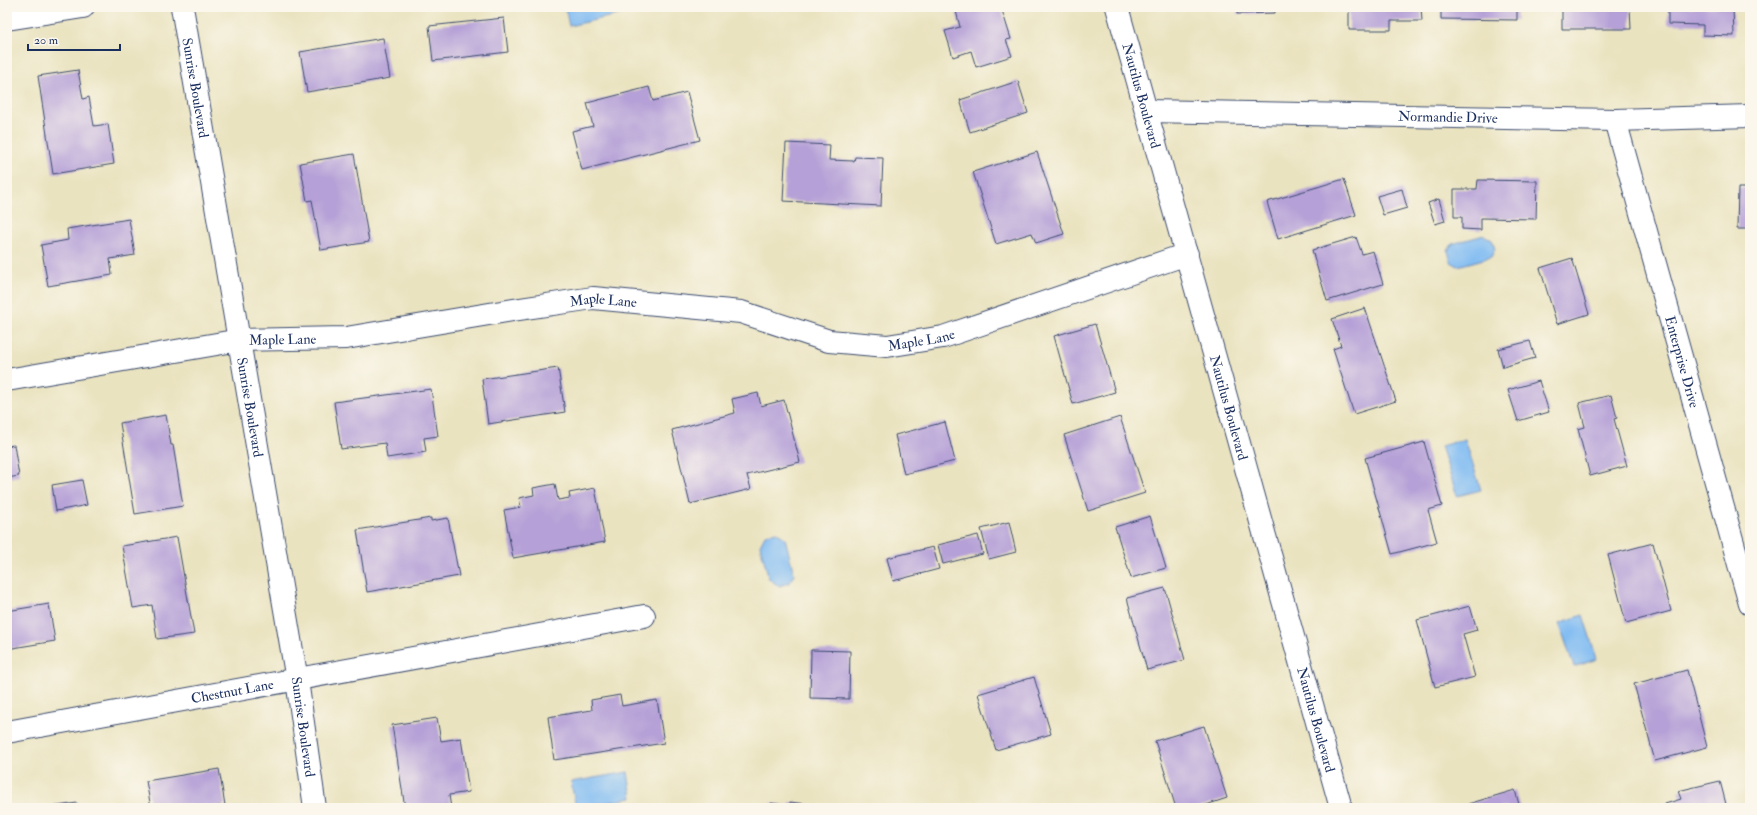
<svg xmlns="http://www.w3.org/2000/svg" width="1757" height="815" font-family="'IM FELL Double Pica',serif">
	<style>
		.water { fill: #80bbf2; stroke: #4e75a8 }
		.building { fill: #b5a0d7 }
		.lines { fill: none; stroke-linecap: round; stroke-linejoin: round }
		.minor-casing { stroke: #3a4a6d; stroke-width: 24 }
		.minor { stroke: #fff; stroke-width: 22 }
		.labels { text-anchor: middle; stroke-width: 3; stroke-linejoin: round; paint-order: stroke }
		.street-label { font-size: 14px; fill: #1b2f5e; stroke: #fbf7ec }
	</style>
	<rect width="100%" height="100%" fill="#fbf7ec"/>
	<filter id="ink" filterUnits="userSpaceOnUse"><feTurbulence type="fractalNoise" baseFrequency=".025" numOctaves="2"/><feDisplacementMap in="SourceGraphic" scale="8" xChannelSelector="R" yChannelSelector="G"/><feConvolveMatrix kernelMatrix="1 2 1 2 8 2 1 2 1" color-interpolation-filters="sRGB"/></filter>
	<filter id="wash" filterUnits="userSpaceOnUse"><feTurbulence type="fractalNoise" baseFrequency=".012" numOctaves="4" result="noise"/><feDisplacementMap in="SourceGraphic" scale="16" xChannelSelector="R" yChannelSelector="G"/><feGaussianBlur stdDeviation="0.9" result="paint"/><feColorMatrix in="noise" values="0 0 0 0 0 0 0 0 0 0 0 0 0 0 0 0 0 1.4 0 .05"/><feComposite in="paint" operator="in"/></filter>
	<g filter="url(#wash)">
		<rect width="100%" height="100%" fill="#eae3c0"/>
		<g class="water">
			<path d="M565 7H629L630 12 569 26Z"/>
			<path d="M1484 235 1492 240 1495 249 1491 257 1458 266 1451 262 1448 251 1452 244Z"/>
			<path d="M1465 439 1481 490 1457 496 1441 446Z"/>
			<path d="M776 532 785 538 794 574 789 583 779 586 769 579 760 545 765 535Z"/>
			<path d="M1583 615 1597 659 1574 667 1559 623Z"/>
			<path d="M628 772 632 798 576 808 571 782Z"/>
		</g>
		<g id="blocks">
			<g class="building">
				<path d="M955 7H1001L1011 39 1006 40 1012 56 976 67 971 51 953 57 945 31 960 27Z"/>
				<path d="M1237 7H1275V13L1237 14Z"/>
				<path d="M1349 7H1421L1422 21H1391V30H1349Z"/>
				<path d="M1441 7H1517V20L1441 19Z"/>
				<path d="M1562 7H1630L1631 29H1562Z"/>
				<path d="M1668 7H1733L1734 36 1703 35V25L1668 24Z"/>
				<path d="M504 18 508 52 433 61 429 26Z"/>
				<path d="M383 38 390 78 307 92 300 52Z"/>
				<path d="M78 70 83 99 89 97 94 126 108 124 114 164 53 174 38 76Z"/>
				<path d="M1018 81 1028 113 970 132 960 100Z"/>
				<path d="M649 87 653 101 687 92 700 140 582 170 572 131 593 126 587 103Z"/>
				<path d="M786 143 830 145 829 160 854 161 855 157 883 158 881 206 783 201Z"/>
				<path d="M1037 152 1064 234 1036 243 1032 233 996 244 973 172Z"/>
				<path d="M354 154 369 242 321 250 312 200 307 201 300 163Z"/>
				<path d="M1344 179 1356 215 1278 239 1267 202Z"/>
				<path d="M1478 180 1537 181 1536 219 1481 218V230L1462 229V217H1454V189H1477Z"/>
				<path d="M1738 188H1750V229H1737Z"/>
				<path d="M1402 189 1407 208 1383 215 1377 196Z"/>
				<path d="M1439 199 1445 221 1435 224 1428 203Z"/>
				<path d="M129 219 135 255 110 259 112 275 48 286 41 245 68 240 67 229Z"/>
				<path d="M1356 237 1362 254 1373 251 1383 284 1327 301 1312 250Z"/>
				<path d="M1572 258 1589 314 1557 324 1540 268Z"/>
				<path d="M1365 308 1396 401 1354 414 1333 349 1341 346 1332 319Z"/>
				<path d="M1095 324 1115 392 1073 404 1054 336Z"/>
				<path d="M1530 341 1535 358 1503 367 1498 349Z"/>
				<path d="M558 368 565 412 488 424 482 379Z"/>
				<path d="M1539 381 1549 412 1518 421 1508 390Z"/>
				<path d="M431 389 438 436 424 438 426 452 387 458 385 443 341 449 334 402Z"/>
				<path d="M758 393 761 406 784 400 800 462 747 475 751 489 690 504 672 430 735 413 732 399Z"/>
				<path d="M1611 395 1617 418 1614 419 1627 466 1590 476 1578 429 1585 427 1579 403Z"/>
				<path d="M166 415 171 445H173L183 506 135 514 120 423Z"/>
				<path d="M1120 417 1145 493 1088 511 1064 435Z"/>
				<path d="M945 422 955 461 904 474 895 435Z"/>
				<path d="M1424 442 1442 506 1428 510 1437 542 1392 554 1365 458Z"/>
				<path d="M14 445 19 476 7 478V446Z"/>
				<path d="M82 480 87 505 56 511 52 485Z"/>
				<path d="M555 484 558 500 570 498 569 493 595 488 605 542 513 558 504 510 521 507 519 498 534 495 533 488Z"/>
				<path d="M1150 516 1166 568 1131 578 1115 527Z"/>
				<path d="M431 518V521L448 518 459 576 367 592 357 530Z"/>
				<path d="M1009 522 1016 552 989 559 981 529Z"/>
				<path d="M978 535 983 554 943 564 938 545Z"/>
				<path d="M177 537 194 634 157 639 152 605 133 608 122 546Z"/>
				<path d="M1653 543 1671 611 1626 623 1608 555Z"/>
				<path d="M933 547 939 569 893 581 887 558Z"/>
				<path d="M1165 588 1185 660 1147 670 1127 598Z"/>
				<path d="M49 604 55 641 7 649V611Z"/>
				<path d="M1470 606 1477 630 1463 634 1475 677 1435 687 1417 620Z"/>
				<path d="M811 650 850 651 849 699 810 698Z"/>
				<path d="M1687 670 1707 747 1655 761 1634 684Z"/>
				<path d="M1034 677 1051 734 996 750 978 694Z"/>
				<path d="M620 695 622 706 657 700 664 743 554 760 548 717 592 710 591 700Z"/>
				<path d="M437 718 441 741 461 738 469 792 449 795 451 808H405L392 725Z"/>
				<path d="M1204 726 1227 798 1197 808H1176L1155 741Z"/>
				<path d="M219 769 225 805 208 808H151L146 781Z"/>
				<path d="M1720 781 1727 808H1666L1665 804 1681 799 1678 791Z"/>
				<path d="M1515 790 1520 808H1469L1468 804Z"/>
				<path d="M790 802 827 807V808H770L771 803 790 806Z"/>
				<path d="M77 803 78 808H51V807Z"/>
			</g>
		</g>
	</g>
	<g filter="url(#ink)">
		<use href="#blocks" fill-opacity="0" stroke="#3a4a6d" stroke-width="1"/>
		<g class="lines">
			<g class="minor-casing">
				<g id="minor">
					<path id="s1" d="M182 7 297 680 315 808"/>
					<path id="s2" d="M1117 7 1341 808"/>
					<path d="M7 19 83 7"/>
					<path id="s3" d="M1147 111 1615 120 1750 116"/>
					<path id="s4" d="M1615 120 1750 604"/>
					<path id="s5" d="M7 380 240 340 346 338 513 310 593 298 741 312 829 341 887 346 943 337 1187 254"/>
					<path id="s6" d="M7 732 644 616"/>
				</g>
			</g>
			<use href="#minor" class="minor"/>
		</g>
	</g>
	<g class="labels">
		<g class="street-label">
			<text dy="5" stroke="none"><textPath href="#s1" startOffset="82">Sunrise Boulevard</textPath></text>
			<text dy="5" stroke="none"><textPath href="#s2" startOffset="92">Nautilus Boulevard</textPath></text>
			<text dy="5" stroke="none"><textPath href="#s3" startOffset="301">Normandie Drive</textPath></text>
			<text dy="5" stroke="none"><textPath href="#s5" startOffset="603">Maple Lane</textPath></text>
			<text dy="5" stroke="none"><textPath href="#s5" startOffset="927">Maple Lane</textPath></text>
			<text dy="5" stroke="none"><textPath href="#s5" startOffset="279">Maple Lane</textPath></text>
			<text dy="5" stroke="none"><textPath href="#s4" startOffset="251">Enterprise Drive</textPath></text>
			<text dy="5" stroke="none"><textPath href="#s1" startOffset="406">Sunrise Boulevard</textPath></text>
			<text dy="5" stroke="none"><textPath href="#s2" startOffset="416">Nautilus Boulevard</textPath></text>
			<text dy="5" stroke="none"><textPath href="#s6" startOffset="229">Chestnut Lane</textPath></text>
			<text dy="5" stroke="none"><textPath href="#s2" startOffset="740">Nautilus Boulevard</textPath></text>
			<text dy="5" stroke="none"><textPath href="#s1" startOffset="730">Sunrise Boulevard</textPath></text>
		</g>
	</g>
	<rect width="1757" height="815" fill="none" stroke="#fbf7ec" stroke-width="24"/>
	<path d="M28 44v6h92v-6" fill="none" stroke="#1b2f5e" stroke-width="2"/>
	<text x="34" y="44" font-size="12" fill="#1b2f5e" stroke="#fbf7ec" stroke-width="3" paint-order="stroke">20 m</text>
</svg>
